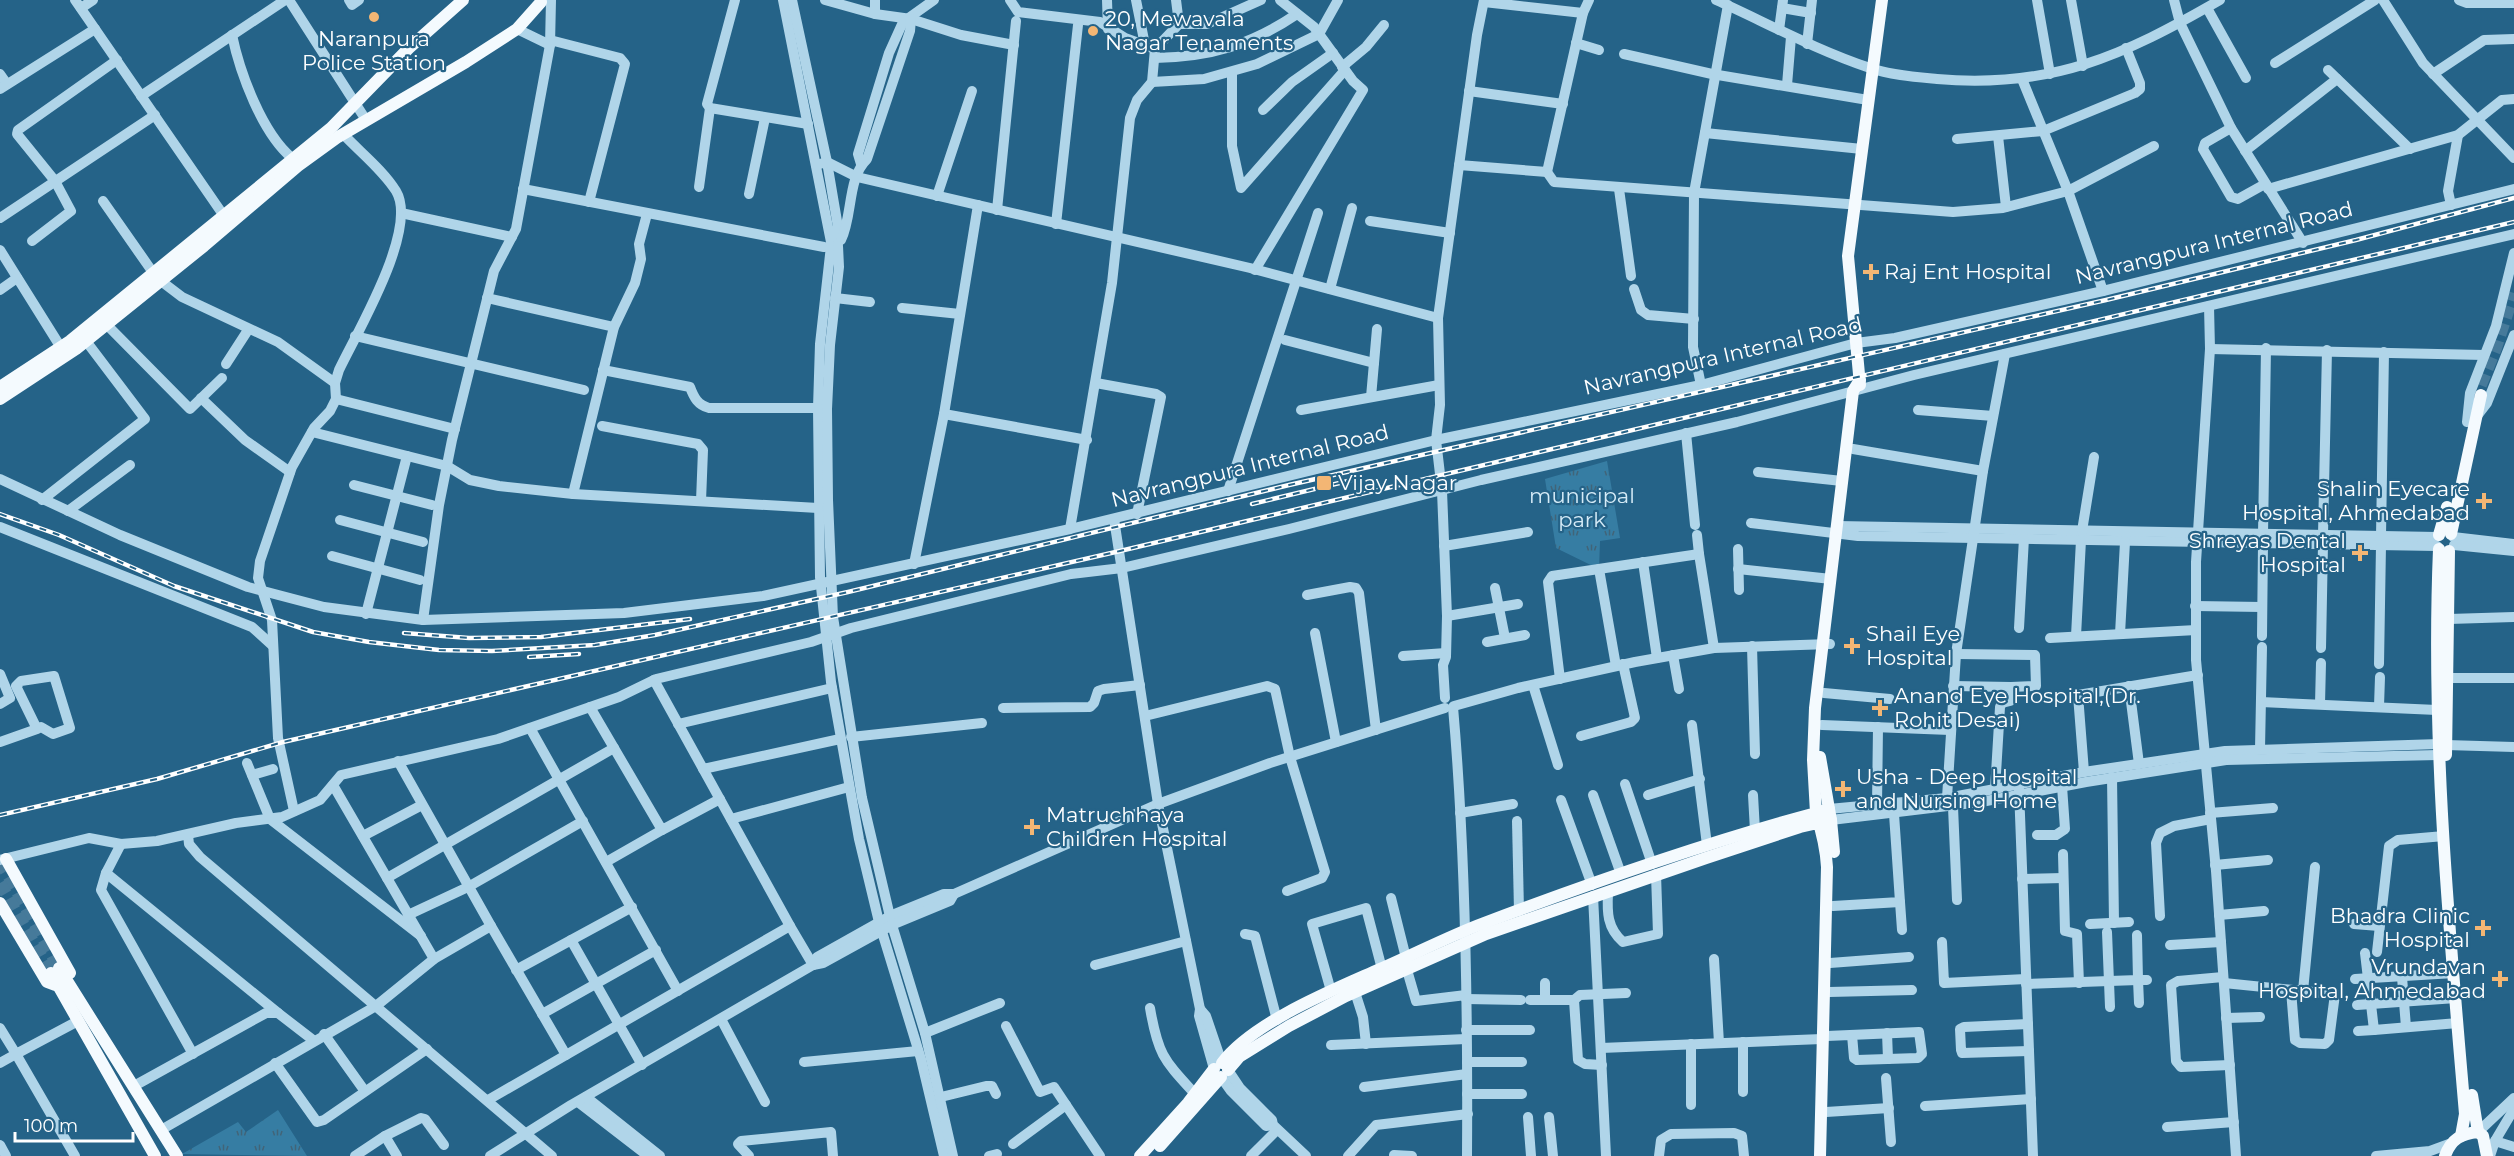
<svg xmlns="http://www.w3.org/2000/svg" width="2514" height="1156" font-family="Montserrat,sans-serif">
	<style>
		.grass { fill: url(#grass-tufts) }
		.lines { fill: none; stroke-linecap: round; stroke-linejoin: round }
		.major-tunnel { stroke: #467a9a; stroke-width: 12; stroke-dasharray: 12 6; stroke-linecap: butt }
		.minor { stroke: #b0d5e9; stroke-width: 10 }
		.major { stroke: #f4fafe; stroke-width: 12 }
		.rail-casing { stroke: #fff; stroke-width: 4.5 }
		.rail { stroke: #256388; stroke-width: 2; stroke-dasharray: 7; stroke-linecap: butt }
		.poi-dot { fill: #f3b674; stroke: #256388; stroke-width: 2 }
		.labels { text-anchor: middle; stroke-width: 4.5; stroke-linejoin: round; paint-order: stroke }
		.poi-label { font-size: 21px; fill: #fff; stroke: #256388; text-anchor: start }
		.street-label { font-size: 21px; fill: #fff; stroke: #256388 }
		.park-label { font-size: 21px; fill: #d5ebf7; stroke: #256388 }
	</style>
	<defs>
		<pattern id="grass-tufts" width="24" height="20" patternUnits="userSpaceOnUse" patternTransform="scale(1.5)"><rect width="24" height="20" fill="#367da3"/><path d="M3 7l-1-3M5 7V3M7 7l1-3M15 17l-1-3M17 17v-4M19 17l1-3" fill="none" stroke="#416478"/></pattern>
	</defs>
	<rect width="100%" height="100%" fill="#256388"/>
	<g class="grass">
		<path d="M1607 461 1620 538 1600 541 1599 569 1556 548 1545 479Z"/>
		<path d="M278 1110 307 1156 182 1154 238 1122 246 1132Z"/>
	</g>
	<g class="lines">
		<g class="major-tunnel">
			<path d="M2474 402 2496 348 2514 293"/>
			<path d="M0 861 59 968"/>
			<path d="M0 883 51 973"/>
		</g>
		<g class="minor">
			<path d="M75 0 224 216"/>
			<path d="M289 0 366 120"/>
			<path d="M349 0 352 5 359 0"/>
			<path d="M735 0 707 104 710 108 808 124"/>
			<path d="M783 0 831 242"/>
			<path d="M792 0 827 162 838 227V243"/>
			<path d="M825 0 875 14 911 19 961 35 1014 45"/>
			<path d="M875 0V14"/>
			<path d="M1010 0 1018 12 1100 22 1125 38 1155 49"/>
			<path d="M1107 0 1108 29"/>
			<path d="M1136 0 1145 45"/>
			<path d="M1176 0 1179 24"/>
			<path d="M1716 0C1767 23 1816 50 1870 68 1890 75 1916 77 1937 79 2051 89 2123 56 2220 0"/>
			<path d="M2037 0 2050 74"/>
			<path d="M2071 0 2083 66"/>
			<path d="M2174 0 2180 23 2231 128 2303 243"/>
			<path d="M2383 0 2423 63 2514 158"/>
			<path d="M2459 0 2467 3H2514"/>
			<path d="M1484 2 1583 13"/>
			<path d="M81 8 93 0"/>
			<path d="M1782 8 1811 13"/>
			<path d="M2207 8 2246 78"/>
			<path d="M517 29 550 45"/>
			<path d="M1779 30 1783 0"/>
			<path d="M232 35C240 73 262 133 292 158"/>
			<path d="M550 40 620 58 625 64 589 202"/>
			<path d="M1576 43 1599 50"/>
			<path d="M1807 44 1812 0"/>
			<path d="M1624 54 1712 74 1868 100"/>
			<path d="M1155 58C1211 57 1251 45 1297 14"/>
			<path d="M2275 63 2375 0"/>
			<path d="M1342 67 1366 47 1384 25"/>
			<path d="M2328 70 2410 149"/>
			<path d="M1232 73V146L1241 188 1345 70"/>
			<path d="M0 74 7 84"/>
			<path d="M2433 74 2484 40 2514 39"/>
			<path d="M2022 79 2068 191 2103 291"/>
			<path d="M1152 82 1204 79 1257 64 1319 34 1338 0"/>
			<path d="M1787 85 1791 37"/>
			<path d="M0 89 95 29"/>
			<path d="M1469 91 1563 104"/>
			<path d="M141 96 285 0"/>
			<path d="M1263 110 1292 82 1333 53"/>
			<path d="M2231 128 2205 143 2203 149 2231 197 2238 199 2265 184"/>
			<path d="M1705 133 1862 149"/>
			<path d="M1998 136 2006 207"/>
			<path d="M1957 139 2043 131 2135 93 2140 89V83L2126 48"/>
			<path d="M2245 151 2337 79"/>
			<path d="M861 164 858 154 889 53 903 22 934 0"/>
			<path d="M816 165 827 162 857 177 1250 268 1438 318"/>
			<path d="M1459 165 1547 172 1583 13 1589 0"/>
			<path d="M1547 172 1554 182 1953 212 2003 208 2068 191 2154 146"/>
			<path d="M699 187 710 108"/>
			<path d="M523 189 824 247"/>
			<path d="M1619 189 1631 276"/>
			<path d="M2268 189 2458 135 2502 100 2514 99"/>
			<path d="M749 194 765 118"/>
			<path d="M937 196 972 91"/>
			<path d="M103 201 154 274"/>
			<path d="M2451 205 2448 191 2458 135"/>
			<path d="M997 210 1016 21"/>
			<path d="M401 213 512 237"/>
			<path d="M0 218 155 115"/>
			<path d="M1370 221 1450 233"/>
			<path d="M1056 224 1078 25"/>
			<path d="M841 240C853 216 847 178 867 159L910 31 911 19"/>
			<path d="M32 241 71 211 55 181 17 134 18 130 117 60"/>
			<path d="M831 246 820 344 818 408 820 577 831 682 859 839 879 922 921 1059 944 1156"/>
			<path d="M838 246 839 267 830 345 827 409 828 500 833 617 862 798 892 925 925 1033 953 1156"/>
			<path d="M0 250 65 354"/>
			<path d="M1255 270 1363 90 1353 81 1314 27 1280 0"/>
			<path d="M161 281 182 297 278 342 335 383"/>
			<path d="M1330 289 1352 208"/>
			<path d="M1634 289 1641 310 1648 315 1694 319"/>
			<path d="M0 290 17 278"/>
			<path d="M487 298 614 327"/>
			<path d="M835 298 870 302"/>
			<path d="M2209 306 2210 349 2196 562V660L2216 871 2236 1156"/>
			<path d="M902 308 960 314"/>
			<path d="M107 325 190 409 222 378"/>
			<path d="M355 336 584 390"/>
			<path d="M1285 340 1374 363"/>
			<path d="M2210 349 2484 355"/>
			<path d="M226 364 248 330"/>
			<path d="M603 370 690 387C694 398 698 405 709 408H818"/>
			<path d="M1096 383 1156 394 1161 397 1137 514"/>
			<path d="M1701 385 1693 347 1694 193 1728 5"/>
			<path d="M1371 397 1377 329"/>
			<path d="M201 398 245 440 290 472"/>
			<path d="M336 399 455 429"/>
			<path d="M1301 410 1439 385"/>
			<path d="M1918 410 1993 416"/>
			<path d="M944 414 1087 440"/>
			<path d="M2477 416 2487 403 2514 335"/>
			<path d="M2467 422 2470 393 2496 326 2514 253"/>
			<path d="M602 426 698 444 703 450 701 501"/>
			<path d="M312 432 447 466 470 480 499 486 573 494 818 508"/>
			<path d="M1686 433 1695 525"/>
			<path d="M1853 449 1983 471"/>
			<path d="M1758 472 1842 481"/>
			<path d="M0 479 120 535 248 587 324 607 423 620 624 613 763 596 1070 529 1436 440 1701 385 1856 343 1895 338 2103 291 2514 189"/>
			<path d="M354 485 432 505"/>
			<path d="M1228 491 1318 213"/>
			<path d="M573 494 614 327 635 283 641 259 639 244 647 214"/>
			<path d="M42 500 145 419 86 341"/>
			<path d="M68 511 130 465"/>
			<path d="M1114 519 1158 804 1200 1009 1199 1016 1214 1069"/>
			<path d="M340 520 423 542"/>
			<path d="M1751 523 1858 536 2437 546"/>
			<path d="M1837 526 2437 537"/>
			<path d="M0 527 252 627 273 646"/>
			<path d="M1070 529 1112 283 1130 118 1137 100 1152 82 1155 49 1179 24H1207L1261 0"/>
			<path d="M2082 531 2094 457"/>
			<path d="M2263 534 2266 348"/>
			<path d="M1697 535 1699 554"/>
			<path d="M2323 535 2327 350"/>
			<path d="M2381 536 2384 352"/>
			<path d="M2453 537 2514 544"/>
			<path d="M2454 545 2514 551"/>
			<path d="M1444 546 1528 532"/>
			<path d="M1738 549 1739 590"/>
			<path d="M332 556 420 580"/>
			<path d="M1643 562 1657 658"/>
			<path d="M914 564 944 414 978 205"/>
			<path d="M1599 569 1616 666"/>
			<path d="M1738 569 1831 579"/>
			<path d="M1495 588 1505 638"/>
			<path d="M1307 595 1350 587 1356 588 1359 593 1376 730"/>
			<path d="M2195 606 2262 607"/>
			<path d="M366 614 407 456"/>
			<path d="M1447 616 1518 604"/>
			<path d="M2449 619 2514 617"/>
			<path d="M423 620 439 505 452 440 494 271 516 229 550 45 551 0"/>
			<path d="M2019 628 2024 538"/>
			<path d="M1315 633 1336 742"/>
			<path d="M2120 634 2125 542"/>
			<path d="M2076 636 2081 540"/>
			<path d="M2262 636 2263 543"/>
			<path d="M2050 638 2196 630"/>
			<path d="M1487 642 1525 635"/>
			<path d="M1752 646 1755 754"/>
			<path d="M2321 648 2323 544"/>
			<path d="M1956 654 2035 655 2036 686 2011 687"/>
			<path d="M1673 655 1679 689"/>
			<path d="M1403 656 1446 653"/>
			<path d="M2379 664 2381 545"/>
			<path d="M0 674 10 698 0 704"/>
			<path d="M2448 678H2514"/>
			<path d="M1560 679 1548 582 1552 576 1699 554 1714 648"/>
			<path d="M654 680 790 926"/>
			<path d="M1533 685 1558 765"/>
			<path d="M1953 686 2011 687 2010 701 2002 703 2000 707 1995 790"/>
			<path d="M2129 686 2139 764"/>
			<path d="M1824 693 1890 699"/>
			<path d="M1445 698 1443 665 1446 657 1447 616 1442 491 1436 440 1440 405 1438 318 1477 35 1484 0"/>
			<path d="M2261 702 2437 710"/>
			<path d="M2320 704 2321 663"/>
			<path d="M1454 706 1518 688 1635 662 1714 648 1830 644"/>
			<path d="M2379 706 2380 677"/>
			<path d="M590 707 662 830 720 799"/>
			<path d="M1453 707C1466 856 1468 1007 1467 1156"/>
			<path d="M1003 708 1090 707 1094 703 1098 691 1104 689 1140 685"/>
			<path d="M1145 716 1267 686 1275 689 1290 757 1325 872 1322 878 1287 891"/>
			<path d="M678 724 832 688"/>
			<path d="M1692 725 1707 845"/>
			<path d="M1822 725 1950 730"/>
			<path d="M530 728 678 991"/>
			<path d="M1581 736 1631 722 1635 718 1623 664"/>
			<path d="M851 737 982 723"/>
			<path d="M0 742 37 729 41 727 53 734 70 728 54 676 21 681 16 686 37 729"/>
			<path d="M2446 745 2514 747"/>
			<path d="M2260 749 2262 647"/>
			<path d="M247 763 270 819 421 936"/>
			<path d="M703 769 840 739"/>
			<path d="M2084 772 2078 695 2198 675"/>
			<path d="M252 775 273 769"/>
			<path d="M2112 777 2114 923"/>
			<path d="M1625 784 1652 864"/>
			<path d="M333 785 434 959"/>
			<path d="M2019 789 2033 1156"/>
			<path d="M1593 795 1621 874"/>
			<path d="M1648 795 1700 779"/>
			<path d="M1753 795 1755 831"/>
			<path d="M1947 798 1956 654 1983 471 2005 354"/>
			<path d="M1561 800 1592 885"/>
			<path d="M1877 806 1878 727"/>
			<path d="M1953 807 1957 900"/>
			<path d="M1829 809 1947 798 2084 772 2225 751 2439 744"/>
			<path d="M294 811 278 738 272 620 258 578 260 561 292 467 314 428 330 411 336 399 335 383 339 370C357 332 419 229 396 191 383 170 360 152 343 134"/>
			<path d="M1460 813 1513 804"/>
			<path d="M2210 813 2273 808"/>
			<path d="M731 819 849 787"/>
			<path d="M1831 820 1981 802 2086 782 2226 760 2438 755"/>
			<path d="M1517 821 1519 911"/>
			<path d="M188 835 189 844 200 857 552 1156"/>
			<path d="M2037 835H2056L2065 829 2062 786"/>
			<path d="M363 836 422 805"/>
			<path d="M121 844 106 873 278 1013"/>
			<path d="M2063 854 2065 931 2077 934 2079 983"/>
			<path d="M0 860 89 838 121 844 157 841 236 823 282 817 320 800 341 775 498 739 619 697 656 679 811 642 851 628 1071 574 1122 568 1289 529 1481 480 1737 422 1914 375 2514 234"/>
			<path d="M606 862 662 830"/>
			<path d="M2215 865 2268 860"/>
			<path d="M106 873 101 890 193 1054"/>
			<path d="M387 878 614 748"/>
			<path d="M2022 879 2063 878"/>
			<path d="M1608 893C1607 912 1607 928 1623 942L1658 934 1656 874"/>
			<path d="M1593 896 1606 1156"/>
			<path d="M1391 898 1406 958"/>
			<path d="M1900 902 1902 930"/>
			<path d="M1833 906 1900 902 1894 814"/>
			<path d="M408 915 468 887 583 821"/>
			<path d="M2219 915 2264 911"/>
			<path d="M2160 916 2156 843 2160 833 2174 826 2211 819"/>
			<path d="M2090 924 2129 922"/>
			<path d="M2354 924 2379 926"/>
			<path d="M2107 932 2110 1007"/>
			<path d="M1245 934 1255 936 1277 1020"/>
			<path d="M571 940 642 1065"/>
			<path d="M1942 942 1944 983 2026 979"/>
			<path d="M2170 945 2221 942"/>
			<path d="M2377 952 2389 846 2398 840 2444 836"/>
			<path d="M2365 953 2374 1030 2458 1023"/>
			<path d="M1714 959 1719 1043"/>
			<path d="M1830 963 1909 957"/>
			<path d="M813 965 817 957 890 916 944 894H954L1158 804 1270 763 1445 708"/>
			<path d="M1095 965 1186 941"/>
			<path d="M516 970 632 907"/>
			<path d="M1407 970 1416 1001 1466 995"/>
			<path d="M2223 977 2178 981 2171 985 2176 1061 2181 1067 2230 1065"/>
			<path d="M2402 977 2406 1027"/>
			<path d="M2355 979 2454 973"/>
			<path d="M2224 983 2303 991 2315 867"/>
			<path d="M2026 984 2138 980 2137 935"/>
			<path d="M2291 990 2295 1040 2300 1043 2325 1044 2329 1040 2335 994 2303 991"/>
			<path d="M1331 991 1312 924 1366 908 1382 969"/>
			<path d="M1355 992 1363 1017 1366 1044"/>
			<path d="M1829 992 1912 990"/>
			<path d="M1466 999 1521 1000"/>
			<path d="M1530 1000H1574"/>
			<path d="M1545 1000V983"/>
			<path d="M2139 1003 2138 980H2147"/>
			<path d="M2357 1005 2456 998"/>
			<path d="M1150 1008C1158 1055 1164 1060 1195 1094"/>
			<path d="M1200 1009 1206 1016 1222 1063"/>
			<path d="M542 1014 656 950"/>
			<path d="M2226 1018 2260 1017"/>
			<path d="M721 1019 765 1102"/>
			<path d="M2028 1024 1964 1027 1960 1029 1961 1050 1962 1053 2029 1051"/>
			<path d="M1006 1026 1040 1092 1054 1087 1100 1156"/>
			<path d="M0 1028 16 1054 78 1021"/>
			<path d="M1466 1030H1530"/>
			<path d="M2358 1031 2374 1030"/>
			<path d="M925 1033 1000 1003"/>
			<path d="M1887 1033 1888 1059"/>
			<path d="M324 1034 364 1090"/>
			<path d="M1827 1036 1919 1032 1922 1054 1918 1058 1857 1060 1854 1058 1852 1035"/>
			<path d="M1691 1044V1105"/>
			<path d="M1331 1045 1466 1039"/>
			<path d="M1601 1048 1822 1039"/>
			<path d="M566 1055 790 926 813 965"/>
			<path d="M804 1062 918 1051"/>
			<path d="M1467 1062H1522"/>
			<path d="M0 1063 16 1054 75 1156"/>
			<path d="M275 1063 317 1122 324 1120 427 1049"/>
			<path d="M1602 1065 1585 1064 1578 1060 1574 1000 1580 995 1626 993"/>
			<path d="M1228 1070 1240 1088 1272 1120 1273 1125 1306 1156"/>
			<path d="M1221 1077 1231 1091 1266 1126 1273 1125"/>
			<path d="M1886 1078 1891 1142"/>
			<path d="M134 1086 266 1013H278L313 1040"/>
			<path d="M1364 1087 1467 1074"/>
			<path d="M1743 1092V1042"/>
			<path d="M1467 1094H1522"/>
			<path d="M586 1097 660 1156"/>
			<path d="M941 1097 986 1086H992L996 1094"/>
			<path d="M488 1100 566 1055 491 926"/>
			<path d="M578 1102 648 1156"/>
			<path d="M1925 1106 2031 1099"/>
			<path d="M1826 1112 1889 1108"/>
			<path d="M1528 1117 1531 1156"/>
			<path d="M1549 1117 1553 1156"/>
			<path d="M2167 1127 2234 1122"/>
			<path d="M161 1130 376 1006 434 959 491 926 398 761"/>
			<path d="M2478 1132 2514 1098"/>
			<path d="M385 1136 397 1156"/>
			<path d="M2495 1141 2514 1147"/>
			<path d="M1013 1144 1066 1105"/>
			<path d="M0 1145 6 1156"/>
			<path d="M1394 1155 1412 1156"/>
			<path d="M355 1156 385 1136 421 1118 425 1119 444 1145"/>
			<path d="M490 1156 571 1105 813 965 823 963 892 925 950 901 954 894"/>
			<path d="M749 1156 738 1144 741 1141 831 1132 833 1156"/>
			<path d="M989 1156 997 1154"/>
			<path d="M1251 1156 1277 1130"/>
			<path d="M1348 1156 1376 1125 1468 1114"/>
			<path d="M1659 1156 1661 1140 1671 1134 1734 1133 1742 1136 1744 1156"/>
			<path d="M2376 1156 2430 1151 2449 1144"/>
			<path d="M2490 1156 2495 1141 2514 1109"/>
		</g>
		<g class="major">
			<path d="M1860 385 1848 256 1882 0"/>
			<path d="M0 387 70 341 331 128 409 48 463 0"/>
			<path d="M0 399 76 349 204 246 298 166 338 137 466 62 517 29 541 2"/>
			<path d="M2451 534 2481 395"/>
			<path d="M2439 535 2447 507"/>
			<path d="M2439 549C2431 738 2449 926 2465 1114L2461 1136"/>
			<path d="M2446 755 2449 551"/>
			<path d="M1820 757 1829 809"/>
			<path d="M1831 820 1834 852"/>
			<path d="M6 859 70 973"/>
			<path d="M0 903 47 982 55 985"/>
			<path d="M59 968 177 1156"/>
			<path d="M51 973 155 1156"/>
			<path d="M1222 1063C1253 1022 1333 990 1380 969 1415 954 1449 936 1484 923 1593 882 1704 843 1816 813L1813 760 1815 708 1853 391 1860 380"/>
			<path d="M1228 1070 1239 1057 1289 1026 1346 996 1486 934 1706 858 1800 827 1831 820 1829 809 1816 813C1822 832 1826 847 1827 867L1820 1156"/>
			<path d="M2472 1095 2478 1132"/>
			<path d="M1160 1146 1221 1077"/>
			<path d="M1140 1156 1188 1103 1214 1069"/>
			<path d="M2445 1156C2451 1139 2461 1134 2478 1132L2483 1136 2487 1156"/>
		</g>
		<g class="rail-casing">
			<g id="rail">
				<path d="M1252 504 1352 480"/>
				<path d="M0 514 59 535 174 586 313 632 369 642 439 650 492 651 595 645 655 635 848 592 1289 485 2106 300 2356 240 2514 198"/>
				<path d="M404 633 469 638 541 637 690 619"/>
				<path d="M529 657 579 654"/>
				<path d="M0 815 157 779 283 742 1120 551 2514 222"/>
			</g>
		</g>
		<use href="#rail" class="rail"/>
	</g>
	<g class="poi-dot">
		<circle cx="374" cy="17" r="6"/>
		<circle cx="1093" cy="31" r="6"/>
		<path d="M1868 263h6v6h6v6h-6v6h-6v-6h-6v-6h6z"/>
		<rect x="1316" y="475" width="16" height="16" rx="3"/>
		<path d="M2481 492h6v6h6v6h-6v6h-6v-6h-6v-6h6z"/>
		<path d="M2357 544h6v6h6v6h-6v6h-6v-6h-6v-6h6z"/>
		<path d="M1849 637h6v6h6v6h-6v6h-6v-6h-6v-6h6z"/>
		<path d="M1877 699h6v6h6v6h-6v6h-6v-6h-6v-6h6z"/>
		<path d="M1840 780h6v6h6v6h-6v6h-6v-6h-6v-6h6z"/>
		<path d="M1029 818h6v6h6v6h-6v6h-6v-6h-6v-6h6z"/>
		<path d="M2480 919h6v6h6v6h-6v6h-6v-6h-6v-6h6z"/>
		<path d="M2497 970h6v6h6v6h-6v6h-6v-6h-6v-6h6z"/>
	</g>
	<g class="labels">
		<g class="poi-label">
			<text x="1105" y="26">20, Mewavala<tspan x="1105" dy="24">Nagar Tenaments</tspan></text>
			<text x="374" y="46" text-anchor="middle">Naranpura<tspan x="374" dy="24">Police Station</tspan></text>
			<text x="1884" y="279">Raj Ent Hospital</text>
			<text x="1338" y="490">Vijay Nagar</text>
			<text x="2470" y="496" text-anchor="end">Shalin Eyecare<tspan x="2470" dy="24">Hospital, Ahmedabad</tspan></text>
			<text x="2346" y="548" text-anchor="end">Shreyas Dental<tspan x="2346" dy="24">Hospital</tspan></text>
			<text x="1866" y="641">Shail Eye<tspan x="1866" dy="24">Hospital</tspan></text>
			<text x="1894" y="703">Anand Eye Hospital,(Dr.<tspan x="1894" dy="24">Rohit Desai)</tspan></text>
			<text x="1856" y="784">Usha - Deep Hospital<tspan x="1856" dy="24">and Nursing Home</tspan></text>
			<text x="1046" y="822">Matruchhaya<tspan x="1046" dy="24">Children Hospital</tspan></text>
			<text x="2470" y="923" text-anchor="end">Bhadra Clinic<tspan x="2470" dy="24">Hospital</tspan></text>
			<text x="2486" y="974" text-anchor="end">Vrundavan<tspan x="2486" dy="24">Hospital, Ahmedabad</tspan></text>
		</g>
		<g class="street-label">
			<text transform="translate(2214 243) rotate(-14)" y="7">Navrangpura Internal Road</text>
			<text transform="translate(1723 356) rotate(-13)" y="7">Navrangpura Internal Road</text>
			<text transform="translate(1250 466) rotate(-14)" y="7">Navrangpura Internal Road</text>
		</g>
		<g class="park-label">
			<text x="1582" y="503">municipal<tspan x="1582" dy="24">park</tspan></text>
		</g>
	</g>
	<path d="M15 1132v9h118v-9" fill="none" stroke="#ffffff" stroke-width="3"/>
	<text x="24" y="1132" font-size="18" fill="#ffffff" stroke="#256388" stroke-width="4.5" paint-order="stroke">100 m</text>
</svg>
